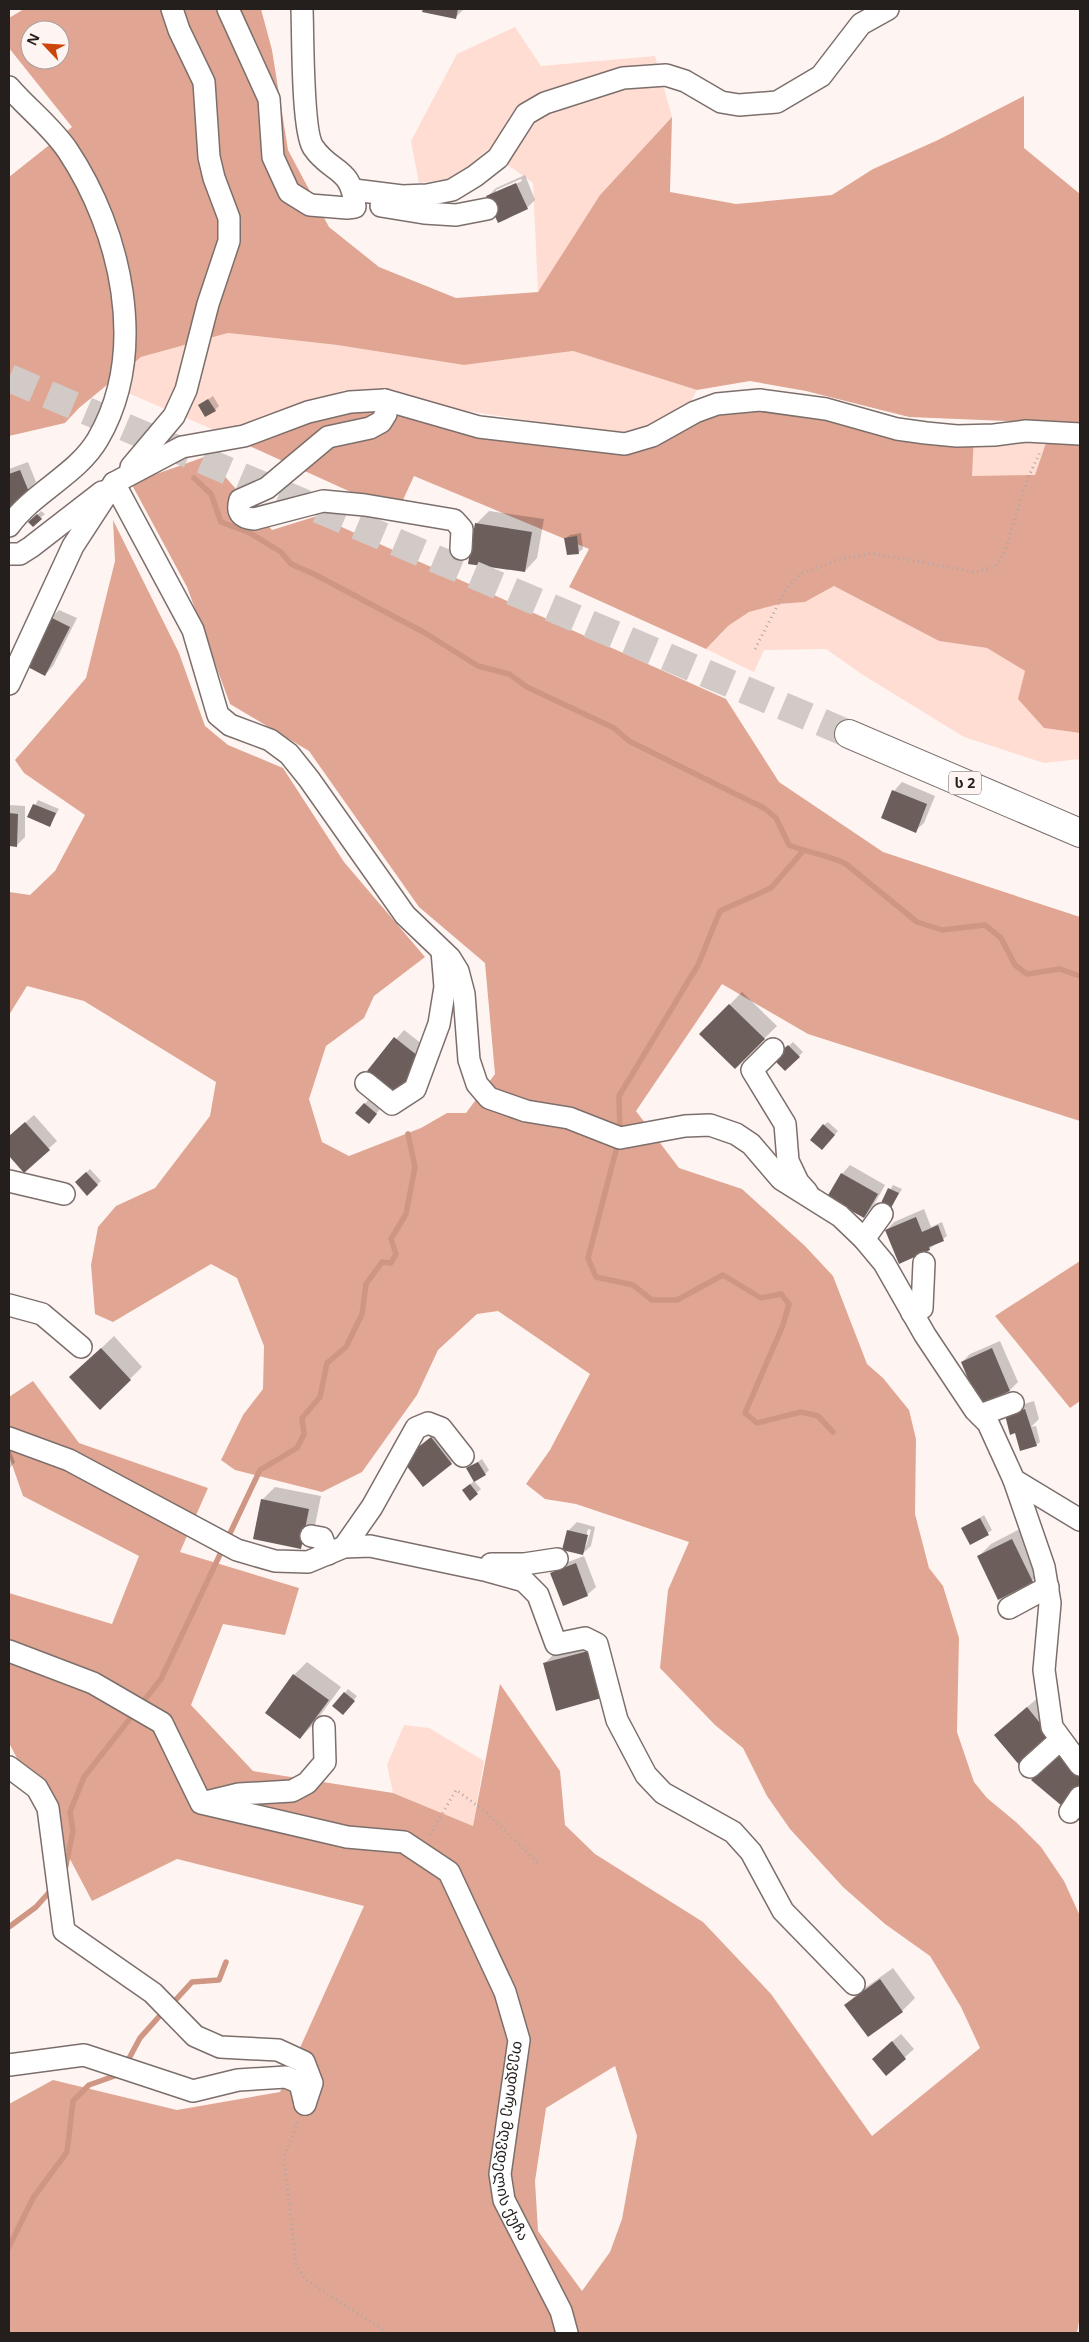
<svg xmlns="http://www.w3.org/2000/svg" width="1089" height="2342" font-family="'Noto Sans','Noto Sans Georgian',sans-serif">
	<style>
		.green { fill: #ffddd2 }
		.forest { fill: #e0a693; fill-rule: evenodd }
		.shadow { fill: #0003; fill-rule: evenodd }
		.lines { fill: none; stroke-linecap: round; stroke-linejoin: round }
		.stream { stroke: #ce9683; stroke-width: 5.5 }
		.building { fill: #6c5f5b }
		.highway-tunnel { stroke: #d2cac7; stroke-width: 28; stroke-dasharray: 28 14; stroke-linecap: butt }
		.minor-casing { stroke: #7c6f6b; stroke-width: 24 }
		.highway-casing { stroke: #7c6f6b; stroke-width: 30 }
		.path { stroke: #afa7a5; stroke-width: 3; stroke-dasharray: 1 4; stroke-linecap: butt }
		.minor { stroke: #fff; stroke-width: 21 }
		.highway { stroke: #fff; stroke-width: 28 }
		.labels { text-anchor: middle; stroke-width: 5; stroke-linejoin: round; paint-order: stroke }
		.shield { fill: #fef5f2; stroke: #655e5d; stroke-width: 1 }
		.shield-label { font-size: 14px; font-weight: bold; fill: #241e1d }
		.street-label { font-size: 15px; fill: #241e1d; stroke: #fef5f2 }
	</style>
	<rect width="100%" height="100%" fill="#fef5f2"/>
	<g class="green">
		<path d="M515 27 541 66 655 56 672 117 600 195 538 292 533 183 487 150 456 178 419 183 411 141 457 54Z"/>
		<path d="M228 333 337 345 464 365 573 351 697 390 685 412 626 435 440 407 392 392 344 390 221 433 107 384 141 357Z"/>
		<path d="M1049 434 1035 476H971L974 435Z"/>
		<path d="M834 586 939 641 987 648 1025 671 1044 728 1080 733V759L1044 763 964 737 863 675 826 649 764 650 754 672 706 649 728 626 749 612 779 604 805 602Z"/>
		<path d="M404 1725 429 1728 484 1761 473 1826 393 1793 387 1765Z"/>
	</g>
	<g class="forest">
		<path d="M24 9H261L272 50 288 150 329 227 379 267 456 298 538 292 600 195 672 117 670 192 736 204 832 195 873 169 938 140 1024 96V148L1080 194V424L909 417 806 391 750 381 697 390 573 351 464 365 337 345 228 333 141 357 79 408 65 423 9 436V177L72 127 9 48V18ZM30 30H60V60H30Z"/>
		<path d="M368 401 625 452 726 401 974 435 972 476 1035 475 1049 434 1080 431V733L1044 728 1018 699 1025 671 987 648 939 641 834 586 805 602 779 604 749 612 728 626 706 649 569 587 589 549 414 476 397 513 221 433 233 426 255 424Z"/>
		<path d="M207 456 272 530 317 516 726 699 779 782 883 852 1080 917V1121L808 1034 722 984 636 1111 679 1168 742 1189 805 1246 833 1276 867 1364 883 1378 909 1410 916 1439 915 1514 929 1568 943 1586 959 1638 957 1732 974 1782 987 1798 1016 1822 1041 1847 1064 1881 1080 1916V2316L1077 2333H9V2104L53 2080 177 2110 280 2092 364 1906 177 1859 92 1901 9 1743V1593L112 1624 139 1556 23 1496 9 1456V1397L33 1381 79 1443 208 1488 180 1552 299 1588 285 1635 223 1624 191 1705 253 1771 393 1793 473 1826 500 1684 560 1771 565 1825 595 1854 703 1922 771 1994 872 2136 980 2048 961 2007 930 1956 885 1924 843 1887 790 1829 767 1796 743 1748 715 1725 660 1668 668 1590 689 1542 576 1504 545 1499 526 1484 550 1450 590 1374 498 1311 477 1314 438 1350 417 1395 362 1472 322 1492 235 1470 221 1460 243 1415 263 1389 264 1346 237 1278 211 1264 113 1322 95 1314 91 1265 98 1227 116 1206 155 1188 210 1116 216 1082 84 1001 27 986 9 1015V892L30 895 55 871 85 815 24 773 15 760 86 678 115 561 113 520 179 653 205 726 228 745 283 768 344 862 425 957 374 996 364 1018 326 1046 309 1099 322 1142 349 1156 421 1128 447 1113H466L495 1074 485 963 419 907 309 751 230 704 187 587 131 483ZM615 2066 637 2136 622 2219 610 2252 582 2291 538 2231 535 2181 546 2108Z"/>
		<path d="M1080 1261V1401L1070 1408 995 1316Z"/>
	</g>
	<g class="shadow">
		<path d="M424 9H464L456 17 424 11Z"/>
		<path d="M525 175 535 200 527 208 488 196 496 188ZM521 179 522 181 496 193V190Z"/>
		<path d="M213 396 219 406 215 410 200 405Z"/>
		<path d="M28 462 36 482 9 508V469Z"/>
		<path d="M41 511 45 514 33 525 30 522Z"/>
		<path d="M489 511 544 519 537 558 525 571 476 524Z"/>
		<path d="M581 533 583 549 579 552 566 538 570 535Z"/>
		<path d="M59 610 77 618 53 666 45 675 51 618Z"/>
		<path d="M902 782 935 796 924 823 915 831 882 817 894 791Z"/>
		<path d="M38 800 59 809 50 825 29 816Z"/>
		<path d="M9 805 25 806V837L17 845H9Z"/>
		<path d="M742 992 777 1026 735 1067 701 1034Z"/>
		<path d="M404 1030 431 1051 404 1085 369 1071Z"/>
		<path d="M793 1042 803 1052 785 1070 775 1059Z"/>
		<path d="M368 1100 380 1109 372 1119 357 1113Z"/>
		<path d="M34 1115 57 1141 24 1171 9 1154V1137Z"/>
		<path d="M828 1122 838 1131 826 1145 824 1125Z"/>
		<path d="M850 1165 885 1185 872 1208 864 1217 842 1174Z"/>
		<path d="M90 1169 101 1181 87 1194 76 1182Z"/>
		<path d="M893 1185 902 1189 891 1207 882 1203Z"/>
		<path d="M924 1209 931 1227 942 1222 947 1236 929 1249 886 1231 894 1222Z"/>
		<path d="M114 1336 142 1367 130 1379 84 1365Z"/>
		<path d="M1000 1341 1018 1382 1010 1390 980 1403 962 1362 970 1354Z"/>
		<path d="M1034 1401 1039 1419 1031 1427 1036 1426 1040 1442 1036 1445 1014 1407Z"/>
		<path d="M440 1430 459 1455 451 1463 412 1452Z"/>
		<path d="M9 1447 15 1462 9 1469Z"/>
		<path d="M482 1459 489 1470 485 1474 468 1469Z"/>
		<path d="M474 1481 481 1489 470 1499 467 1487Z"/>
		<path d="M275 1487 321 1496 313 1535 300 1547 262 1500Z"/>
		<path d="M984 1515 992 1530 971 1544 963 1529Z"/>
		<path d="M577 1522 595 1527 591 1546 582 1554 568 1531ZM588 1529 591 1530 586 1546H584Z"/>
		<path d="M1024 1527 1045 1569 1032 1581 978 1557 991 1544Z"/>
		<path d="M584 1556 596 1587 587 1595 552 1573 560 1565Z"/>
		<path d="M604 1638 556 1709 544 1664 557 1651Z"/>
		<path d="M307 1662 341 1687 313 1725 300 1738 294 1675Z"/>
		<path d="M348 1689 357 1696 347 1709 345 1693Z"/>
		<path d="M1040 1696 1065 1725 1053 1738 995 1735Z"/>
		<path d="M893 1968 915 1998 902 2011 868 2036 846 2005 858 1993Z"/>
		<path d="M901 2034 914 2049 886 2074 882 2050Z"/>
	</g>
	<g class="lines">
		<g class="stream">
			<path d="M194 478 211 494 221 522 250 533 281 552 291 564 316 575 425 633 478 666 509 674 527 687 614 728 629 741 764 808 776 818 789 845C808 853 827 854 846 864L917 922 942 930 985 925 1001 938 1015 965 1027 974 1060 969 1080 976"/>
			<path d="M620 1134 619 1096 698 965 720 911 771 888 803 851"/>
			<path d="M618 1143 588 1258 596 1277 633 1285 652 1300H677L723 1275 761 1298 781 1294 789 1304 783 1325 745 1413 757 1423 801 1412 818 1416 833 1432"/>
			<path d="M65 1870 73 1831 70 1812 84 1777 161 1679 260 1470 297 1448 304 1434 302 1418 320 1397 327 1363 346 1347 362 1314 366 1284 382 1262 391 1263 396 1254 391 1239 406 1214 415 1167 408 1134"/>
			<path d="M9 1927 36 1907 53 1888"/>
			<path d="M171 2005 192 1982 219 1980 226 1962"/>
			<path d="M126 2064 140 2038 164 2011"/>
			<path d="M9 2247 33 2198 67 2152 73 2101 89 2085 120 2074"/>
		</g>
	</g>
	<g class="building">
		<path d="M423 9H458L456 19 422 12Z"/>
		<path d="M516 183 528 209 498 223 486 196Z"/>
		<path d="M208 399 216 411 205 417 198 405Z"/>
		<path d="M20 470 29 492 9 510V474Z"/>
		<path d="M37 514 42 519 33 527 28 522Z"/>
		<path d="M475 523 532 532 525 572 468 564Z"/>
		<path d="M577 536 579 554 567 555 564 538Z"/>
		<path d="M50 617 70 627 45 676 26 666Z"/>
		<path d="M892 790 927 804 916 833 881 818Z"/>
		<path d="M33 804 56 813 50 827 27 817Z"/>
		<path d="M9 813 18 814 17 847 9 846Z"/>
		<path d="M729 1004 765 1039 735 1069 699 1034Z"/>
		<path d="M394 1037 423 1060 396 1094 367 1071Z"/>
		<path d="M788 1045 800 1057 785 1071 773 1059Z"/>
		<path d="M364 1103 377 1114 369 1124 355 1113Z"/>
		<path d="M25 1122 50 1150 24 1173 9 1156V1136Z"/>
		<path d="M823 1124 835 1135 822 1150 810 1140Z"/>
		<path d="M86 1172 98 1185 87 1196 75 1182Z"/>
		<path d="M841 1173 878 1194 864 1218 827 1197Z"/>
		<path d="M888 1188 899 1193 891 1208 881 1203Z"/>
		<path d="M916 1217 922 1232 938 1225 944 1241 929 1247 930 1250 899 1264 885 1230Z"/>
		<path d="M101 1348 131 1380 100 1410 69 1377Z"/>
		<path d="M992 1348 1010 1391 979 1405 961 1362Z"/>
		<path d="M1025 1409 1037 1446 1020 1451 1015 1433 1010 1435 1005 1415Z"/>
		<path d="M431 1437 452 1464 423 1487 402 1460Z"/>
		<path d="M478 1462 486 1475 474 1482 466 1468Z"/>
		<path d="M470 1484 478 1494 470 1501 462 1490Z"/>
		<path d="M261 1499 309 1509 301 1549 253 1539Z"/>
		<path d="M980 1518 989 1535 970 1545 961 1528Z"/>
		<path d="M567 1530 588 1535 583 1555 562 1550Z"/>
		<path d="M1012 1539 1033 1582 998 1600 977 1556Z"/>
		<path d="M576 1563 588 1596 563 1606 550 1573Z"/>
		<path d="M592 1650 605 1697 556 1711 543 1663Z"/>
		<path d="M293 1674 329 1700 300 1739 265 1713Z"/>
		<path d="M344 1692 355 1701 343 1715 332 1706Z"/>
		<path d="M1027 1707 1053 1739 1021 1767 994 1735Z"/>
		<path d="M1055 1751 1080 1772V1784L1062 1806 1031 1780Z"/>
		<path d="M880 1979 903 2012 868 2037 844 2005Z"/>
		<path d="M892 2041 906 2059 886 2076 872 2059Z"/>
	</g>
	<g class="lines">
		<path class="highway-tunnel" d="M9 378 849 734"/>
		<g class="minor-casing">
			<g id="minor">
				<path d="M228 9 269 99 273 157 289 192 310 205 347 208 355 207C352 166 331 174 313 147 302 130 303 33 302 9"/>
				<path d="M9 87C28 109 52 127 68 151 121 231 149 351 98 439 77 475 33 492 9 526"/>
				<path d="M354 190 402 196 427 195 452 190 475 176 498 158 526 114 545 103 623 78 666 75 685 81 721 102 739 105 777 102 821 76 861 24 888 9"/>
				<path d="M381 206 424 213 456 215 487 209"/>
				<path d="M385 400 386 414 381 422 370 428 328 437 267 488 240 500C236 513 242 518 254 519L323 501 365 505 454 520 462 529 461 549"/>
				<path d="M131 467 174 416 186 390 208 304 229 241V218L214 178 209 157 204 82 179 30 172 9"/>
				<path d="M114 483 193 630 218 715 230 725 270 740 289 754 309 779 405 915 450 958 458 971 464 994 469 1060 477 1084 489 1098 526 1111 569 1118 620 1138 685 1126 710 1125 736 1134 751 1144 781 1179 840 1216 864 1239 884 1263 925 1335 975 1410 988 1423 1014 1480 1080 1520"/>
				<path d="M9 554H20L31 547 102 492"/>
				<path d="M9 684 73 546 114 483 182 447 244 436 308 412 350 402 385 400 479 427 625 444 652 436 695 412 717 404 760 400 826 409 897 429 926 433 957 436 994 435 1026 431 1080 434"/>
				<path d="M773 1049 752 1070 785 1124 788 1161 798 1182 807 1192"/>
				<path d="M366 1083 392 1104 415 1089 439 1024 445 987 442 951"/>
				<path d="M9 1181 64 1194"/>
				<path d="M864 1239 882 1214"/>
				<path d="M9 1305 42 1314 81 1347"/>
				<path d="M912 1313 922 1308 924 1263"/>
				<path d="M980 1415 1013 1403"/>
				<path d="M9 1438 69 1460 237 1550 275 1561 308 1562 344 1547 370 1546 484 1570 524 1581 538 1595 556 1644 585 1638 597 1644 617 1720 646 1775 663 1793 733 1832 751 1852 783 1911 854 1984"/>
				<path d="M1014 1480 1044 1567 1050 1603 1044 1670 1052 1727 1080 1765"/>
				<path d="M311 1536 322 1538 328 1554"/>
				<path d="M344 1547 372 1507 416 1428 428 1423 441 1428 463 1456"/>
				<path d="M491 1564H524L557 1559"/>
				<path d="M1009 1608 1048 1587"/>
				<path id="s1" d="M9 1651 93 1683 162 1723 201 1803 347 1837 404 1842 449 1872 505 1992 519 2040 500 2174 504 2200 561 2311 567 2333"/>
				<path d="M9 1767 37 1788 48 1808 64 1931 153 1993 195 2036 220 2047 278 2050 304 2062 312 2083 305 2104"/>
				<path d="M1030 1767 1060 1740"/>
				<path d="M206 1802 239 1794 292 1791 307 1783 325 1762 324 1727"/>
				<path d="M1070 1812 1080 1797"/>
				<path d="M9 2065 84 2055 193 2091 238 2080 286 2077 300 2083 305 2104"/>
			</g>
		</g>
		<g class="highway-casing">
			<path id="highway" d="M849 734 1080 833"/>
		</g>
		<g class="path">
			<path d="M755 649 785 591 800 574 837 560 871 553 976 572 995 567 1005 551 1027 480 1040 452"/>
			<path d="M430 1835 456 1790 487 1813 538 1863"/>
			<path d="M298 2122 284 2157 296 2265 306 2280 388 2333"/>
		</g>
		<use href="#minor" class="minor"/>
		<use href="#highway" class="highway"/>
	</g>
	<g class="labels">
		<rect class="shield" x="949" y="771.5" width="32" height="23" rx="4"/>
		<g class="shield-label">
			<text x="965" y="788">ს 2</text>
		</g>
		<g class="street-label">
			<text dy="5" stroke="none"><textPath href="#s1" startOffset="806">თევდორე მღვდელის ქუჩა</textPath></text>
		</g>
	</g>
	<rect width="1089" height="2342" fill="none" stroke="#241e1d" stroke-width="20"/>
	<g transform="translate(45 45) rotate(295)"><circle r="24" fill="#fef5f2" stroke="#a79f9d"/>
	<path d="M0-4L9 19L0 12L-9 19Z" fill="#cc460b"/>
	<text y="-8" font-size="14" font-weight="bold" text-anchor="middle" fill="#241e1d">N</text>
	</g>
</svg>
